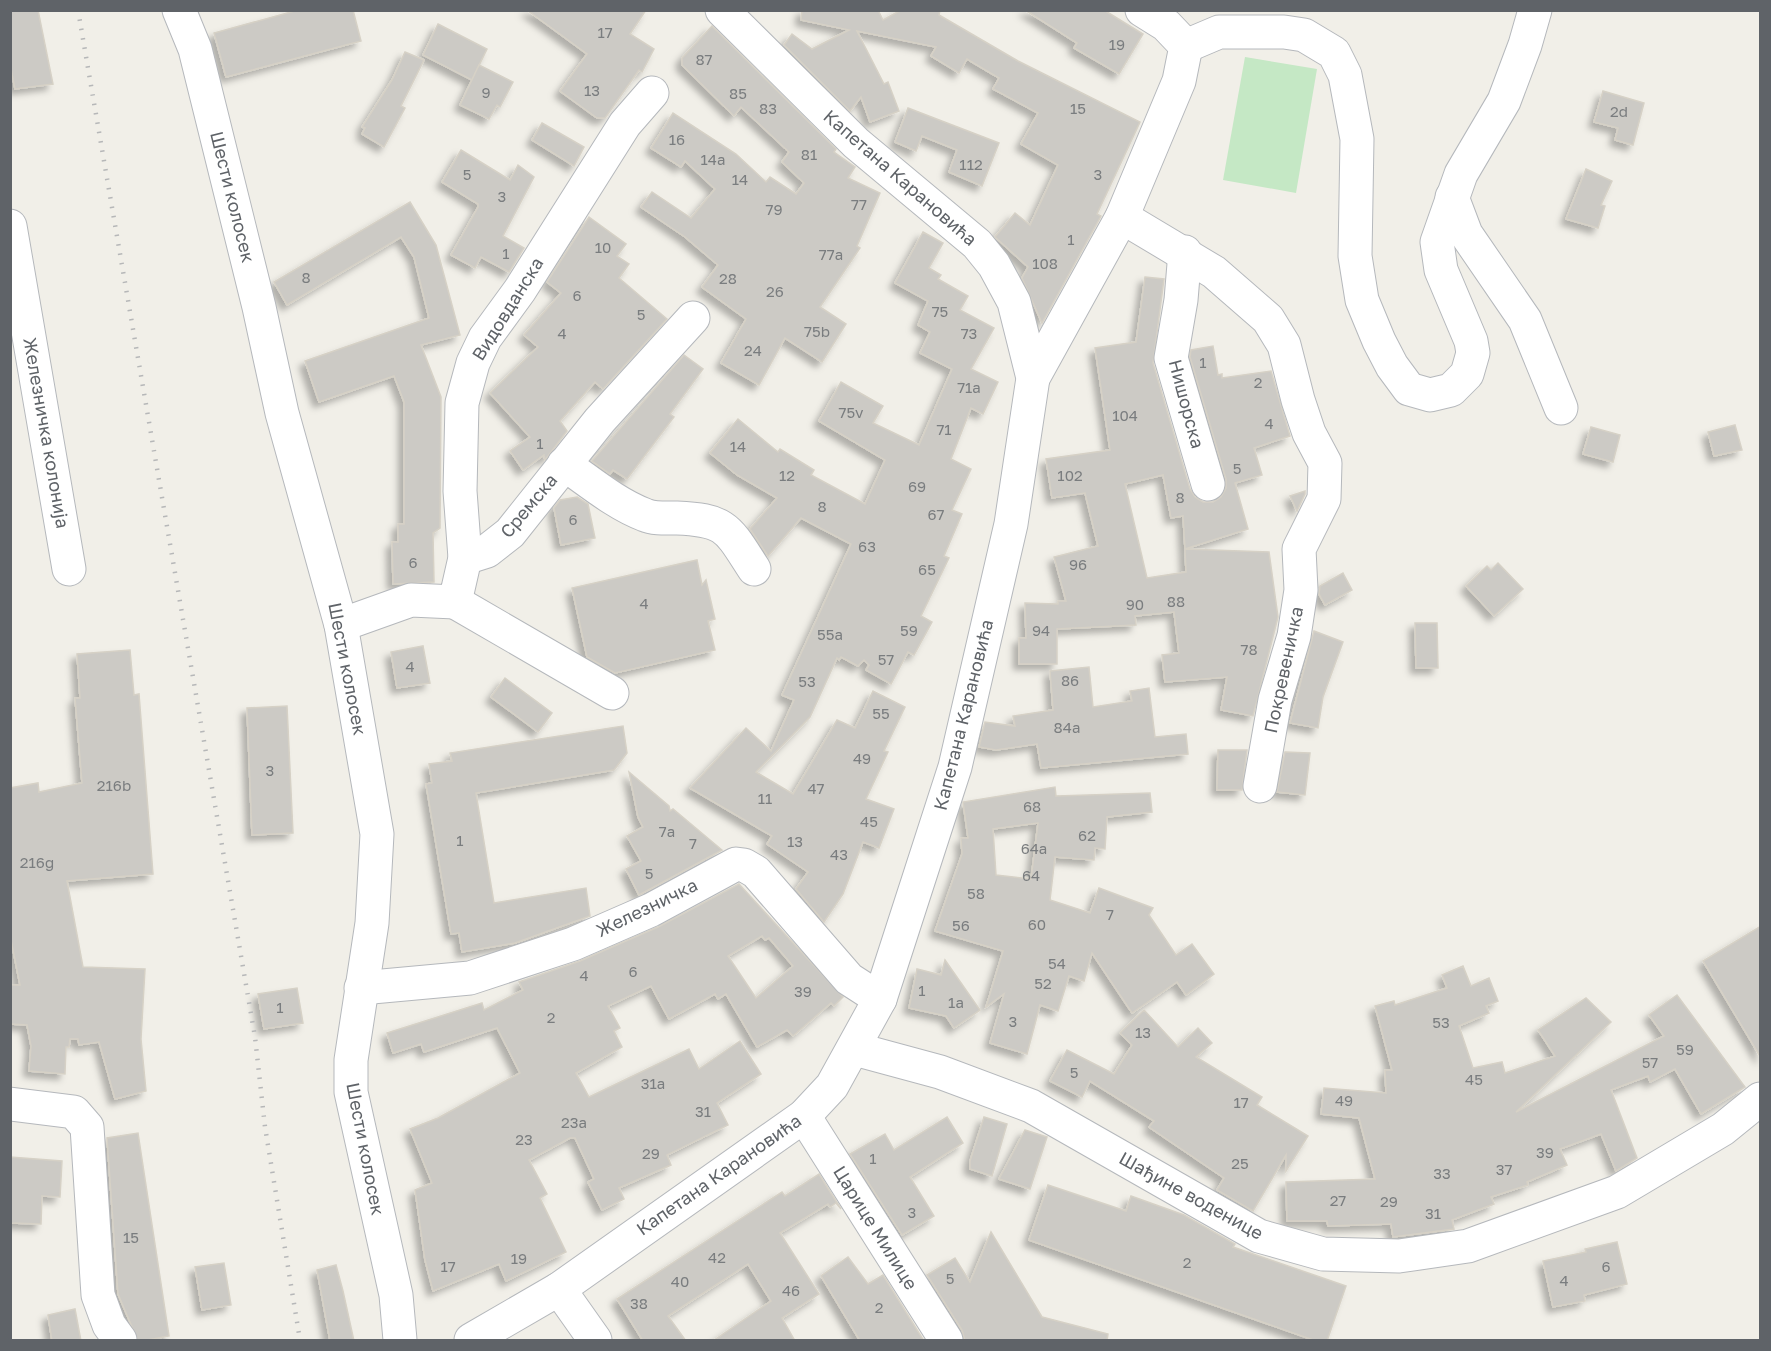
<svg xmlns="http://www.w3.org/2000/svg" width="1771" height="1351" font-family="'Golos Text',sans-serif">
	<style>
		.green { fill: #c5e8c5 }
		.building { fill: #cccac5; stroke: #d6d1c6; stroke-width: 1.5; fill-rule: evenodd; filter: url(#shadow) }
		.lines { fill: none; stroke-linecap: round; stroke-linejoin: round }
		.minor-casing { stroke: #b5b8bc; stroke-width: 35 }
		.minor { stroke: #fff; stroke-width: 33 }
		.rail { stroke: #b6b7b8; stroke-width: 4.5; stroke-dasharray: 1.5 8; stroke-linecap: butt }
		.labels { text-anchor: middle; stroke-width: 4.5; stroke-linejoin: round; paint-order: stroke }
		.number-label { font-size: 15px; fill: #7a7d7f }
		.street-label { font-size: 18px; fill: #5f6368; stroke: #fff }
	</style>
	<defs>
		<filter id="shadow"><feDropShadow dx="-5.5" dy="5.5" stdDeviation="3" flood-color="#0004"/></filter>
	</defs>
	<rect width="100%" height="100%" fill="#f1efe8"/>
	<path class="green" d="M1245 57 1317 69 1296 193 1223 180Z"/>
	<g class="building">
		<path d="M10 10H38L53 84 15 89 10 64Z"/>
		<path d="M298 10H353L361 41 226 77 214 33Z"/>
		<path d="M527 10H646L630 34 654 49 642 72 639 70 605 118H597L560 91 587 54Z"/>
		<path d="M802 10H878L883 20 901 10H940L939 15 1018 61 1140 122 1097 214 1101 216 1042 323 1022 278 1028 267 995 237 1015 213 1030 225 1058 165 1021 144 1038 113 993 89 999 78 967 59 959 73 931 56 936 47 857 31 884 84 888 82 899 111 870 122 861 97 850 111 784 45 792 34 812 49 849 30 801 20Z"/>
		<path d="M1025 10H1104L1143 34 1119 74 1074 48 1077 43Z"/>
		<path d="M438 24 487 49 472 80 423 55Z"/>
		<path d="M712 26 836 149 834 152 855 167 848 178 880 193 857 246 860 248 820 307 846 324 822 362 785 338 759 385 721 363 746 319 702 287 718 265 685 237 641 207 652 192 691 218 715 189 685 161 681 167 651 148 673 113 736 154 766 182 770 177 796 194 804 183 782 162 789 152 741 107 734 116 682 65V58Z"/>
		<path d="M405 52 424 60 401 106 405 108 384 147 362 134 365 128 362 127 392 80Z"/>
		<path d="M479 65 513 82 500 107 497 105 489 119 460 105Z"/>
		<path d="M1603 91 1644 103 1633 145 1615 140 1618 128 1594 122Z"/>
		<path d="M908 108 999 143 982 186 949 172 957 150 922 136 916 151 895 142Z"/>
		<path d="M542 123 584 147 574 166 532 140Z"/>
		<path d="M461 150 510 180 518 165 534 177 503 236 524 248 509 272 481 257 475 268 451 255 478 207V204L442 182Z"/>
		<path d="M1586 169 1612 181 1601 205 1605 206 1598 228 1566 219Z"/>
		<path d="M410 202 436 245 460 335 421 345 441 397 440 528 433 533 434 582 393 584 392 542H398V524H404V402L394 376 319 402 305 361 429 318 414 257 401 237 287 305 274 282Z"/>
		<path d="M589 217 626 244 617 256 629 264 619 278 667 319 603 389 595 382 560 421 567 431 545 460 544 455 523 470 510 451 530 437 490 393 538 347 524 335 561 293 547 282Z"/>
		<path d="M923 232 943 243 929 268 941 275 938 279 968 296 960 310 994 328 971 369 998 382 983 414 971 408 951 459 971 469 952 510 962 514 944 556 949 558 921 616 932 622 914 655 908 652 891 684 866 670 869 665 864 660 858 666 841 657 839 660 837 658 810 717 756 772 793 794 837 720 855 728 873 691 905 707 884 751 888 752 866 799 894 809 879 848 863 842 843 894 824 922 796 889 808 872 767 844 772 836 690 788 746 728 771 751 794 700 782 695 851 544 801 518 768 556 750 529 777 498 737 475 710 453 738 419 778 452 780 449 814 470 811 475 865 504 885 460 819 421 841 382 883 406 873 423 919 445 952 369 920 353 930 332 918 325 928 301 895 283Z"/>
		<path d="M1145 277 1164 279 1153 363 1190 489 1195 497 1203 502H1213L1221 497 1226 488V479L1190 357 1191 350 1213 346 1218 375 1222 374V378L1271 371 1290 436 1254 448 1262 475 1235 483 1248 529 1185 549 1183 516 1171 518 1163 475 1125 484 1147 578 1186 572 1185 549 1269 552 1278 617 1253 716 1221 710 1227 677 1165 682 1162 655 1179 653 1174 612 1135 616 1136 625 1057 629V664H1019V638H1026L1025 603 1058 604V601H1066L1054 557 1098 546 1085 493 1052 498 1046 459 1110 450 1095 348 1136 342Z"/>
		<path d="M684 355 703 369 670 414 674 417 627 479 613 470 610 474 592 461Z"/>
		<path d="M1735 425 1742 450 1714 456 1708 432Z"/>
		<path d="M1591 427 1620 435 1613 462 1583 454Z"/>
		<path d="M1305 491V494L1297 511 1290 496Z"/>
		<path d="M577 497 588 504 595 538 561 545 554 508 560 500Z"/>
		<path d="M697 560 702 585 706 580 715 619 708 621 715 650 615 673 587 657 572 588Z"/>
		<path d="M1498 563 1523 589 1494 616 1466 586 1487 566 1491 570Z"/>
		<path d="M1343 573 1352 590 1325 605 1319 594 1320 586Z"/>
		<path d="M1415 623H1437L1438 668H1416Z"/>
		<path d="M1314 631 1343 642 1323 697 1318 728 1290 723Z"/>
		<path d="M423 646 430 683 397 688 391 652Z"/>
		<path d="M130 650 134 695 139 694 153 874 67 881 83 967 145 969 141 1039 146 1091 115 1099 99 1042 79 1045 78 1039H70L69 1047H66L65 1074 29 1071 31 1046 27 1025 10 1024V985H20L10 935V788L38 783 39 792 82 783 75 698H80L77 654Z"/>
		<path d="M1089 667 1093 707 1132 701 1130 691 1149 688 1155 737 1186 734 1188 754 1041 768 1037 744 996 750 979 747 985 722 1015 726 1013 716 1053 710 1050 671Z"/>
		<path d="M505 678 552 713 538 732 491 697Z"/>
		<path d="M287 706 293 833 252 835 247 708Z"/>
		<path d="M623 726 627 753 614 770 476 793 494 903 586 888 590 916 515 943 462 952 459 933 451 934 426 784 432 783 429 764 452 761 450 753Z"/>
		<path d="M1218 750H1247L1242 790H1217Z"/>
		<path d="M1285 752 1310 753 1305 795 1277 792Z"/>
		<path d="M629 772 669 806 670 811 673 809 722 850 639 895 626 869 641 861 627 836 643 827 638 817Z"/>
		<path d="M1055 787 1056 796 1150 793 1152 812 1107 817 1105 849 1095 848 1094 860 1055 857 1050 900 1090 913 1099 888 1153 908 1149 915 1176 955 1192 944 1214 974 1186 995 1177 982 1132 1013 1092 953 1084 981 1069 976 1058 1011 1040 1005 1027 1054 990 1043 1004 994 986 1007 1003 951 935 931 962 854 961 838H968L963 802ZM1038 823 1031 879 996 875 993 829Z"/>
		<path d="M739 884 843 997 834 1006 831 1003 793 1036 787 1030 757 1047 726 994 718 999 715 994 669 1019 651 986 608 1006 620 1028 614 1031 622 1047 576 1073 589 1097 689 1049 699 1069 740 1041 761 1074 717 1103 728 1125 667 1155 671 1165 619 1188 624 1199 602 1210 588 1182 594 1179 575 1138H570L529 1160 547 1194 540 1198 566 1252 506 1281 499 1264 433 1291 425 1260 415 1190 432 1183 410 1129 438 1118 520 1073 497 1028 424 1052 421 1044 393 1053 387 1033 482 1003 484 1010 523 990 519 982 580 961 658 927ZM762 936 765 940 769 938 793 966 756 998 728 956Z"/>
		<path d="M1761 926V1058L1703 961Z"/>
		<path d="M945 960 980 1010 954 1028 946 1016 909 1008 917 969 941 975Z"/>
		<path d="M1463 966 1471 986 1489 978 1498 1001 1486 1006 1489 1013 1459 1026 1473 1068 1502 1062 1505 1073 1555 1056 1538 1030 1586 998 1611 1022 1516 1112 1664 1036 1649 1015 1677 995 1745 1087 1701 1114 1675 1069 1650 1082 1648 1076 1611 1090 1637 1158 1616 1171 1601 1134 1560 1149 1567 1165 1527 1182 1528 1185 1491 1197 1494 1204 1452 1220 1454 1229 1393 1237 1391 1224 1328 1226 1327 1221H1287L1286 1182 1375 1179 1359 1118 1321 1114 1324 1088 1386 1093 1385 1070H1392L1375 1006 1394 1001 1395 1005 1447 988 1442 975Z"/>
		<path d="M297 988 303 1023 264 1029 258 994Z"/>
		<path d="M1144 1010 1178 1047 1198 1028 1212 1043 1196 1057 1262 1097 1257 1105 1308 1136 1286 1171V1155L1253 1211 1217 1190 1224 1178 1149 1127 1154 1121 1090 1081 1082 1097 1050 1081 1067 1050 1114 1074 1132 1045 1120 1033Z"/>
		<path d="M947 1117 963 1143 910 1177 934 1216 902 1235 850 1154 885 1134 894 1150Z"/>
		<path d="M984 1117 1007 1124 992 1176 970 1169V1161Z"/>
		<path d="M1025 1130 1047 1137 1030 1189 999 1179Z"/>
		<path d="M138 1133 169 1336 142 1341H138L118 1294 107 1138Z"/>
		<path d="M10 1157 62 1161 60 1197 42 1196 41 1224 10 1223Z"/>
		<path d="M819 1174 841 1209 836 1203 830 1207 828 1204 780 1233 819 1294 782 1318 795 1341H713L771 1301 748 1264 668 1316 686 1341H643L617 1299 782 1192 785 1196Z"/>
		<path d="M1048 1185 1126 1211 1131 1196 1184 1215 1235 1244 1233 1247 1346 1286 1327 1341H1316L1029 1240Z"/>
		<path d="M991 1232 1042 1317 1108 1334 1107 1341H965L962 1330 927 1275 955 1258 970 1282Z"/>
		<path d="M1617 1242 1627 1284 1584 1295 1585 1301 1553 1307 1543 1261 1586 1252 1585 1249Z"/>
		<path d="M848 1257 868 1284 883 1275 924 1341H860L821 1276Z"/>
		<path d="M224 1263 231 1305 202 1310 195 1267Z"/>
		<path d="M336 1265 343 1291 354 1341H330L317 1270Z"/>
		<path d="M75 1309 81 1341H52L48 1315Z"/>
	</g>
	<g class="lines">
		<g class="minor-casing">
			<g id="minor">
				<path d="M179 10 195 49 259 307 282 413 341 625 377 834 372 923 351 1060V1092L396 1295 400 1340"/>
				<path d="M1186 46 1219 32H1284L1304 35 1334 53 1345 75 1357 139 1355 256 1362 300 1379 341 1392 366 1409 389 1430 395 1451 390 1467 374 1473 353 1471 341 1441 270 1437 242 1461 174 1504 101 1525 45 1535 10"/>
				<path d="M1452 197 1466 234 1525 320 1561 408"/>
				<path d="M1122 217 1214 272 1268 319 1284 345 1298 400 1309 433 1325 463 1324 499 1299 549 1301 590 1294 636 1275 700 1260 786"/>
				<path d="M10 226 69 569"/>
				<path d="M1185 252 1181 300 1171 358 1208 484"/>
				<path d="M1033 378 1122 217 1179 81 1186 46 1166 25 1142 10"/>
				<path d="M564 464C590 482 616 504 645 515 654 519 667 518 677 518 727 520 728 529 754 569"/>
				<path d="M465 558 487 551 510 533 600 420 693 318"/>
				<path d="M455 602 612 693"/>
				<path d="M341 625 411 600 455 602 465 558 460 491 462 403 473 363 485 338 520 290 625 124 652 93"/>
				<path d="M361 988 470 978 573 944 651 910 736 864 744 865 756 872 849 979 880 999"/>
				<path d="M855 1049 940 1072 1031 1106 1259 1236 1323 1254 1399 1256 1468 1246 1617 1192 1723 1129 1760 1099"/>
				<path d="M10 1104 74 1112 87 1127 98 1295 109 1325 120 1340"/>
				<path d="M804 1116 946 1340"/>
				<path d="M559 1289 595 1340"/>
				<path d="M471 1340 559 1289 804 1116 832 1086 880 999 955 767 1011 524 1033 378 1014 302 994 265 977 244 856 143 722 10"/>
			</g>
		</g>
		<use href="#minor" class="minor"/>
		<path class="rail" d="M78 10 255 1037 265 1127 300 1340"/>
	</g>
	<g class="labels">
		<g class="number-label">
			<text x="605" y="38">17</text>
			<text x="1117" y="50">19</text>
			<text x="704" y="65">87</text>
			<text x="592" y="96">13</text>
			<text x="486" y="98">9</text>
			<text x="738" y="99">85</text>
			<text x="768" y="114">83</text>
			<text x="1078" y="114">15</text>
			<text x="1619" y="117">2d</text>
			<text x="677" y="145">16</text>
			<text x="809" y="160">81</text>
			<text x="713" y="165">14a</text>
			<text x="971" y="170">112</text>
			<text x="467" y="180">5</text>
			<text x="1098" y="180">3</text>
			<text x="740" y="185">14</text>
			<text x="502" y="202">3</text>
			<text x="859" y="210">77</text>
			<text x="774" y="215">79</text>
			<text x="1071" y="245">1</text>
			<text x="603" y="253">10</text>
			<text x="506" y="259">1</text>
			<text x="831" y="260">77a</text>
			<text x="1045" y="269">108</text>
			<text x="306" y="283">8</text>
			<text x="728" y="284">28</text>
			<text x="775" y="297">26</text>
			<text x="577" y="301">6</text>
			<text x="940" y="317">75</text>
			<text x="641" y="320">5</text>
			<text x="817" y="337">75b</text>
			<text x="562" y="339">4</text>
			<text x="969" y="339">73</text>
			<text x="753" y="356">24</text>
			<text x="1203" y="368">1</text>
			<text x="1258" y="388">2</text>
			<text x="969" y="393">71a</text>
			<text x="851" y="418">75v</text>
			<text x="1125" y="421">104</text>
			<text x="1269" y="429">4</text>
			<text x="944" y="435">71</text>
			<text x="540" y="449">1</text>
			<text x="738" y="452">14</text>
			<text x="1237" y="474">5</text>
			<text x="787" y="481">12</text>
			<text x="1070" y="481">102</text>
			<text x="917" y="492">69</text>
			<text x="1180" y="503">8</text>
			<text x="822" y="512">8</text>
			<text x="936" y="520">67</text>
			<text x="573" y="525">6</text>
			<text x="867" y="552">63</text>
			<text x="413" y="568">6</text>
			<text x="1078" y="570">96</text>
			<text x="927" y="575">65</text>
			<text x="1176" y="607">88</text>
			<text x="644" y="609">4</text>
			<text x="1135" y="610">90</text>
			<text x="909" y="636">59</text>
			<text x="1041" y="636">94</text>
			<text x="830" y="640">55a</text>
			<text x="1249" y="655">78</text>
			<text x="886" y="665">57</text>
			<text x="410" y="672">4</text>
			<text x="1070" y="686">86</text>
			<text x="807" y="687">53</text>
			<text x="881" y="719">55</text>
			<text x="1067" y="733">84a</text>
			<text x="862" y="764">49</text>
			<text x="270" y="776">3</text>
			<text x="114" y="791">216b</text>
			<text x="816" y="794">47</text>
			<text x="765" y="804">11</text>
			<text x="1032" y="812">68</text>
			<text x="869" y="827">45</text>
			<text x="667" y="837">7a</text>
			<text x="1087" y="841">62</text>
			<text x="460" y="846">1</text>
			<text x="795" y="847">13</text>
			<text x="693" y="849">7</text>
			<text x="1034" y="854">64a</text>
			<text x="839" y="860">43</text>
			<text x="37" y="868">216g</text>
			<text x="649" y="879">5</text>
			<text x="1031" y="881">64</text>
			<text x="976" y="899">58</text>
			<text x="1110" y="920">7</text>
			<text x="1037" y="930">60</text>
			<text x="961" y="931">56</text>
			<text x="1057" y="969">54</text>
			<text x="633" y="977">6</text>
			<text x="584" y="981">4</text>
			<text x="1043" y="989">52</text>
			<text x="922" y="996">1</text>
			<text x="803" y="997">39</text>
			<text x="956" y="1008">1a</text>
			<text x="280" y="1013">1</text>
			<text x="551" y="1023">2</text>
			<text x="1013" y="1027">3</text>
			<text x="1441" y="1028">53</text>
			<text x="1143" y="1038">13</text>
			<text x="1685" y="1055">59</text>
			<text x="1650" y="1068">57</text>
			<text x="1074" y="1078">5</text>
			<text x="1474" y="1085">45</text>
			<text x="653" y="1089">31a</text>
			<text x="1344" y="1106">49</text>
			<text x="1241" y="1108">17</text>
			<text x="703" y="1117">31</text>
			<text x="574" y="1128">23a</text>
			<text x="524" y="1145">23</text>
			<text x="1545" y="1158">39</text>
			<text x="651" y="1159">29</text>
			<text x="873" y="1164">1</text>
			<text x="1240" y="1169">25</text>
			<text x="1504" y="1175">37</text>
			<text x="1442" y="1179">33</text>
			<text x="1338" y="1206">27</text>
			<text x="1389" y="1207">29</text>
			<text x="912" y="1218">3</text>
			<text x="1433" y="1219">31</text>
			<text x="131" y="1243">15</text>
			<text x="717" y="1263">42</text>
			<text x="519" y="1264">19</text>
			<text x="1187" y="1268">2</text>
			<text x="448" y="1272">17</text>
			<text x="1606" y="1272">6</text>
			<text x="950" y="1284">5</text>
			<text x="1564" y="1286">4</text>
			<text x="680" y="1287">40</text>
			<text x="791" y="1296">46</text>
			<text x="639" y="1309">38</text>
			<text x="879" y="1313">2</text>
		</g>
		<g class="street-label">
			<text transform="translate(900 178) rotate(41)" y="6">Капетана Карановића</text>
			<text transform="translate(232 197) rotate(76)" y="6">Шести колосек</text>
			<text transform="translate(508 309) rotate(-58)" y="6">Видовданска</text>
			<text transform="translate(1186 404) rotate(75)" y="6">Нишорска</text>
			<text transform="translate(46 433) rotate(80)" y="6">Железничка колонија</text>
			<text transform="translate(529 506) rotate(-50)" y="6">Сремска</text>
			<text transform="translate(347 669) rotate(79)" y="6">Шести колосек</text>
			<text transform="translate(1284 670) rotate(-78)" y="6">Покревеничка</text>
			<text transform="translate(964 715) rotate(-76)" y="6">Капетана Карановића</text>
			<text transform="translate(647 908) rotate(-26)" y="6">Железничка</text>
			<text transform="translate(365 1149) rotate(79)" y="6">Шести колосек</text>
			<text transform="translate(719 1175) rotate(-35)" y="6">Капетана Карановића</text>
			<text transform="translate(1191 1196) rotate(29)" y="6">Шађине воденице</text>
			<text transform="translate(875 1228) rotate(58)" y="6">Царице Милице</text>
		</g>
	</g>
	<rect width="1771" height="1351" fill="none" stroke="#5f6368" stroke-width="24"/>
</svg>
